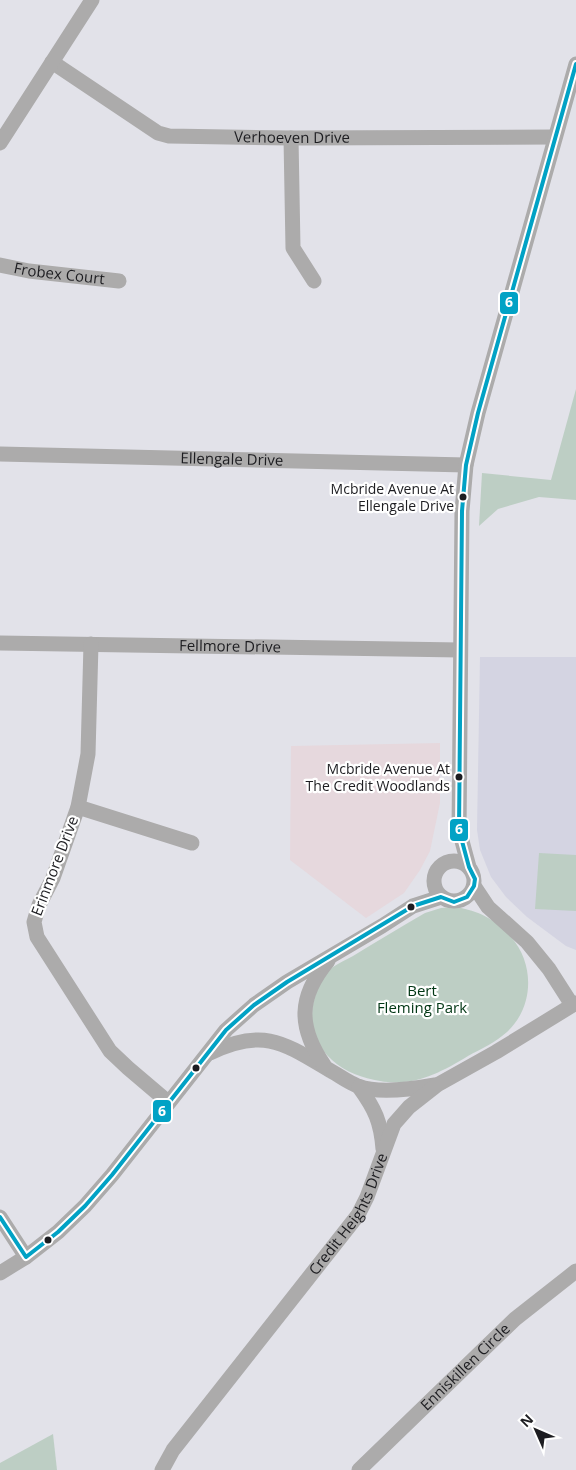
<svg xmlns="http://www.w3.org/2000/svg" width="576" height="1470" font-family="'Open Sans',sans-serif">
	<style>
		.commercial { fill: #e6d8dd }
		.built { fill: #d4d4e2 }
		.green { fill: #bdcec4 }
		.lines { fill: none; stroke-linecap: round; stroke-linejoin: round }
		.minor { stroke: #acabab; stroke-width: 15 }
		.bus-1-casing { stroke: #fff; stroke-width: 8 }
		.bus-1 { stroke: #01a2c5; stroke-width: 4 }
		.bus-dot { fill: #1d1d21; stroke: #fff; stroke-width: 2 }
		.labels { text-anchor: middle; stroke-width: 4.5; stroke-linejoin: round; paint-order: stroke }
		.bus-label { font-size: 14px; fill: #1d1d21; stroke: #fff; text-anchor: end }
		.street-label { font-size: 15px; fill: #1d1d21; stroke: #fff }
		.park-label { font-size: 15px; fill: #003614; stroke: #fff }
		.line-badge { stroke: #fff; stroke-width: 2 }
		.badge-label { font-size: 14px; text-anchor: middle; font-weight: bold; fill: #fff }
	</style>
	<rect width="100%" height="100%" fill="#e2e2e9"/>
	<path class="commercial" d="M440 743V803L430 851 420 870 404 893 366 918 290 860 291 746Z"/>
	<path class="built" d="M480 657H576V950L566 946 527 917 506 897 491 877 480 850 477 830Z"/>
	<g class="green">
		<path d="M576 389V500L539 497 498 509 479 526 482 473 551 480Z"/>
		<path d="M539 853 576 855V911L535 909Z"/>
		<path d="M456 907C479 911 495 919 511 937 535 964 534 1007 507 1032 496 1042 481 1049 468 1056 440 1073 414 1087 380 1081 363 1078 345 1072 332 1060 305 1036 307 999 328 972 333 965 346 960 353 956 377 941 401 927 425 913L441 908Z"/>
		<path d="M53 1434 57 1470H0V1463Z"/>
	</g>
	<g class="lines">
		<g class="minor">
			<path id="s1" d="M52 62 158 133 169 136 291 138 555 137"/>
			<path d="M291 138 293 248 314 281"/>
			<path d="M0 143 92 0"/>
			<path id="s2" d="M0 265 29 271 119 281"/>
			<path id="s3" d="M0 454 466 465"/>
			<path id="s4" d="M0 643 460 650"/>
			<path d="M91 644 88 754 78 807 53 878 39 905 34 922 37 937 110 1051 128 1068 168 1102"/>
			<path d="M78 807 192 843"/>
			<circle cx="454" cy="881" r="20"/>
			<path d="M469 867 459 830 462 511 466 465 478 413 576 64"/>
			<path d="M474 886 488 907 527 942 549 969 572 1005"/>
			<path d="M210 1053C264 1027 284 1043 331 1071 340 1076 349 1083 358 1086 378 1094 413 1089 435 1085"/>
			<path d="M324 1065C298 1027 298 997 328 961"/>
			<path d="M359 1087C375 1109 381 1122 383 1149"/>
			<path d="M0 1217 26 1257"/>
			<path d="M0 1273 26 1257 58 1232 85 1206 112 1175 226 1030 254 1005 287 982 382 926 413 906 441 897"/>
			<path id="s5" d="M162 1470 173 1450 358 1215 367 1197 394 1124 409 1107 437 1085 496 1052 576 1003"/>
			<path id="s6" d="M359 1470 515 1319 576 1271"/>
		</g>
		<g class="bus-1-casing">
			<path id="bus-1" d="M0 1217 26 1257 58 1232 85 1206 112 1175 226 1030 254 1005 287 982 413 906 441 897 454 902 467 897 474 886 475 879 469 867 459 830 462 511 466 465 478 413 576 64"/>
		</g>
		<use href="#bus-1" class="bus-1"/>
	</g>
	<g class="bus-dot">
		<circle cx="463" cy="497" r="4.5"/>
		<circle cx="459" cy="777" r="4.5"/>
		<circle cx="411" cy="907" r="4.5"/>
		<circle cx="196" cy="1068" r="4.5"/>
		<circle cx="48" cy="1240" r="4.5"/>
	</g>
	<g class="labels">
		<g class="bus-label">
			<text x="454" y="494">Mcbride Avenue At<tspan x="454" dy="17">Ellengale Drive</tspan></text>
			<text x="450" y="774">Mcbride Avenue At<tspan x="450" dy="17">The Credit Woodlands</tspan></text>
		</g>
		<g class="street-label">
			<text dy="5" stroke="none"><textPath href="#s1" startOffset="262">Verhoeven Drive</textPath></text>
			<text dy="5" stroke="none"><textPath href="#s2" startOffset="60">Frobex Court</textPath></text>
			<text dy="5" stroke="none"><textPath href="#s3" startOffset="232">Ellengale Drive</textPath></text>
			<text dy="5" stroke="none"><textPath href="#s4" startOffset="230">Fellmore Drive</textPath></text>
			<text transform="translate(55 866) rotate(-69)" y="5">Erinmore Drive</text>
			<text dy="5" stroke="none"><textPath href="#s5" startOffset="318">Credit Heights Drive</textPath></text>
			<text dy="5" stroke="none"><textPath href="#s6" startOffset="148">Enniskillen Circle</textPath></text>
		</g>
		<g class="park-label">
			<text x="422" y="996">Bert<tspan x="422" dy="17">Fleming Park</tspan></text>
		</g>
	</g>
	<g class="line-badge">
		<rect x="499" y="291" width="20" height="24" rx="5" fill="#01a2c5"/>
		<rect x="449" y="818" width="20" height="24" rx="5" fill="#01a2c5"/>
		<rect x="152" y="1099" width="20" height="24" rx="5" fill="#01a2c5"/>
	</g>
	<g class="badge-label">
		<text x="509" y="307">6</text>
		<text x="459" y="834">6</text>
		<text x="162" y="1116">6</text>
	</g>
	<g transform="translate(536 1430) rotate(315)" stroke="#ffffff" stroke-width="4" paint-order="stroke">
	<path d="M0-4L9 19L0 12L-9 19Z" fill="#1d1d21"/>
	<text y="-8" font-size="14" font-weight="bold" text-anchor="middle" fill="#1d1d21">N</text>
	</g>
</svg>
